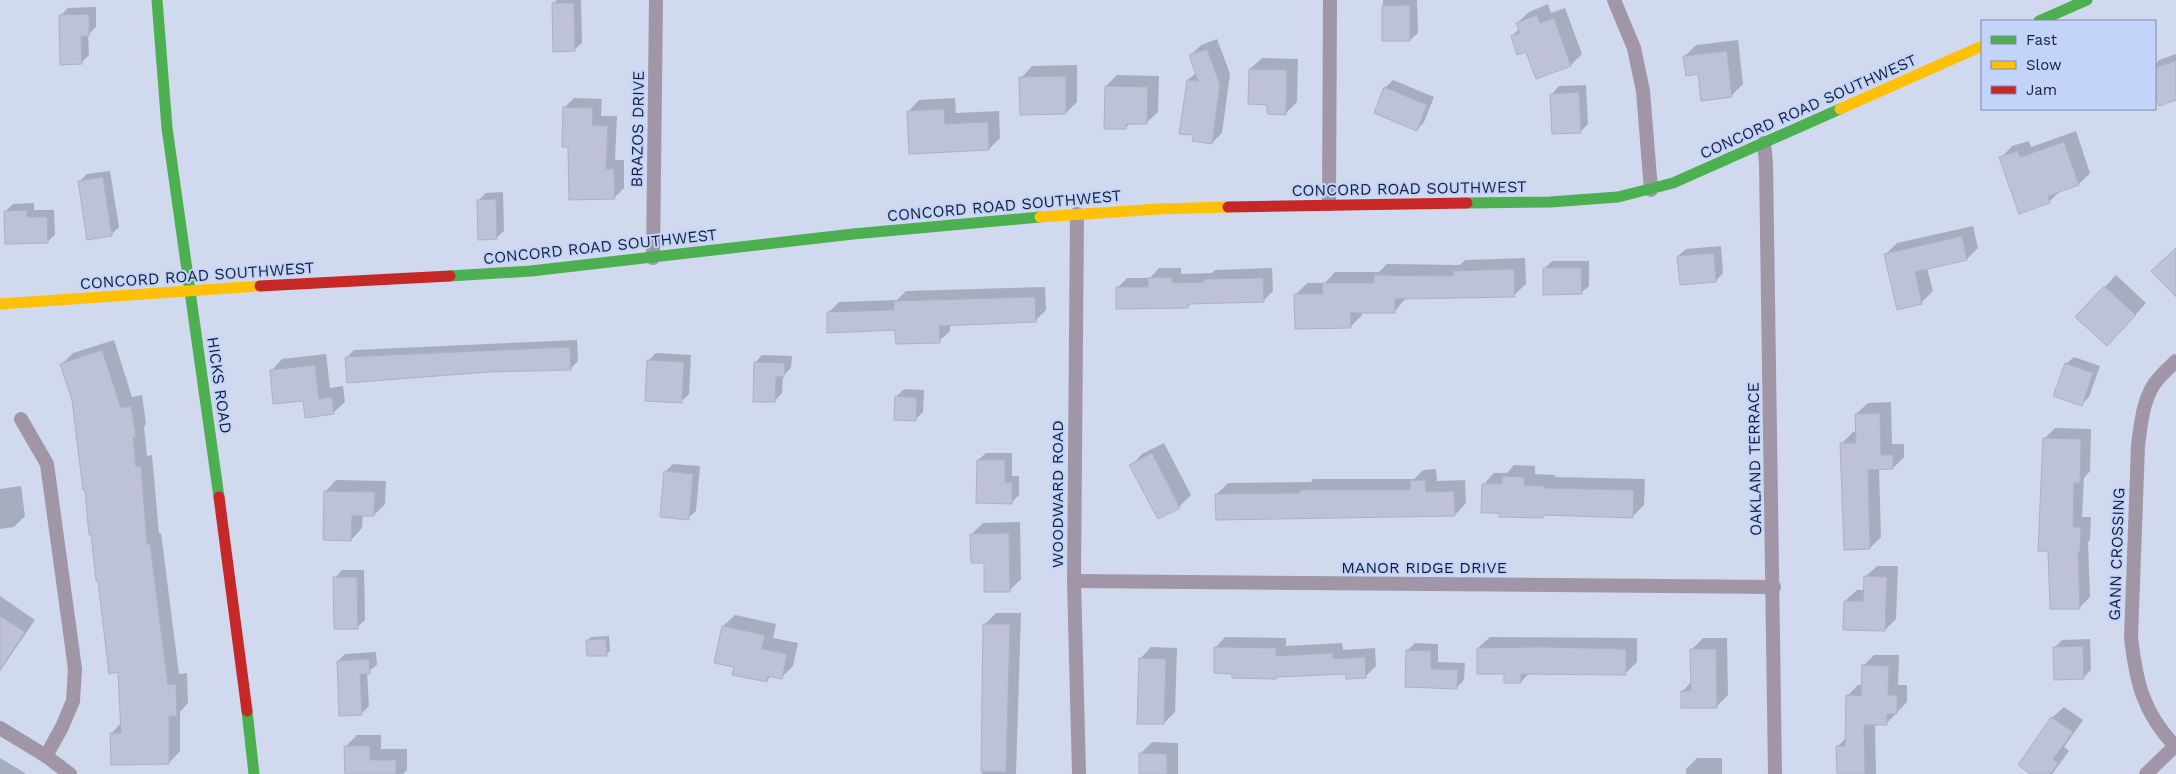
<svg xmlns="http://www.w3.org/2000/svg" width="2176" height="774" font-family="'Work Sans',sans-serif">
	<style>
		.shadow { fill: #0003 }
		.building { fill: #bec2d9; stroke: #adb0c6 }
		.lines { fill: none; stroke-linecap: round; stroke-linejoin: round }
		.street { stroke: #a096a8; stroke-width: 14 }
		.fast { stroke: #4caf50; stroke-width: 11 }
		.slow { stroke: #ffc107; stroke-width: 11 }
		.jam { stroke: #c62828; stroke-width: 11 }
		.labels { text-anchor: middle; stroke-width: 4; stroke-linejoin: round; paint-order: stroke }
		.street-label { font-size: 16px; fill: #151e36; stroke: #c3d4fb }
	</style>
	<rect width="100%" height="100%" fill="#d0d9ee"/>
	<g class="shadow">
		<path d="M557 0H581L582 43 574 50 553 4Z"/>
		<path d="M1383 0H1417L1418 33 1410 40H1384Z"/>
		<path d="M1548 4 1551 13 1565 8 1582 54 1571 65 1537 78 1527 50 1512 36 1519 29 1517 23 1529 12Z"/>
		<path d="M96 7V27L88 35 89 55 81 63 60 16 68 8Z"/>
		<path d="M1217 39 1230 74 1222 133 1212 143 1188 80 1197 72 1191 55 1201 45Z"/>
		<path d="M1738 40 1743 84 1731 96 1699 73 1685 56 1696 45Z"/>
		<path d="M2176 54V98L2160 104 2155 91V65L2159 60Z"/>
		<path d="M1262 58 1298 59 1297 102 1286 113 1268 104 1250 69Z"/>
		<path d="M1077 65V102L1066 113 1021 78 1032 66Z"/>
		<path d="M1117 75 1159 76 1158 112 1146 123H1131L1125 128 1106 86Z"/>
		<path d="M1393 80 1434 97 1424 122 1417 130 1385 88Z"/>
		<path d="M1586 85 1588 124 1580 132 1552 94 1559 86Z"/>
		<path d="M574 98 602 99 601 116H617L615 160H624V188L615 197 569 146 564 108Z"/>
		<path d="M955 98 956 113 999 111 1000 138 989 149 908 112 919 100Z"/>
		<path d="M2076 131 2090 173 2079 184 2061 190 2050 201 2019 212 2001 158 2012 146 2029 141 2031 147Z"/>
		<path d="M110 171 119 227 111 235 79 182 87 174Z"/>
		<path d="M503 192 504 231 496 238 478 201 486 193Z"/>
		<path d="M34 203V210H54L55 235 47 242 6 211 13 204Z"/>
		<path d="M1973 226 1978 248 1967 259 1927 268 1933 291 1921 303 1885 255 1897 243Z"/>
		<path d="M1721 246 1723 273 1716 281 1678 256 1686 249Z"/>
		<path d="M1525 258 1526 284 1514 295 1406 298 1395 311H1362V315L1350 327 1295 295 1307 283H1325L1335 272H1379L1387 264 1460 265 1465 260Z"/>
		<path d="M1552 261H1589V286L1581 293 1544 269Z"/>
		<path d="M1159 268H1181V274L1212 273 1215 270 1272 268 1273 291 1263 301 1191 303 1188 306 1117 288 1127 278H1150Z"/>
		<path d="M2116 275 2146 303 2119 333 2077 317Z"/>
		<path d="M1045 287 1046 310 1035 321 950 325V331L939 341 896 329 828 313 839 302 897 300 906 291Z"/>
		<path d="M114 340 132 397 142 395 146 424 144 427 147 456 152 455 159 533H161L179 674 187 673 188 703 180 712V751L169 763 111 734 121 723 119 671 87 489 73 400 61 365 73 353Z"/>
		<path d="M577 340 578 361 570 369 347 357 354 350Z"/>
		<path d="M656 353 691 355 689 394 681 402 648 361Z"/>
		<path d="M326 354 330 388 343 386 345 402 333 413 304 400 271 371 282 359Z"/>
		<path d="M762 355 792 356 791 368 783 376 782 393 775 401 755 363Z"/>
		<path d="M2074 357 2100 366 2089 397 2081 405 2066 364Z"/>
		<path d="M904 389 924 390 923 412 915 420 896 397Z"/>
		<path d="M1891 402 1892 444H1904V457L1893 468H1879L1881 537 1870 548 1841 444 1853 432H1857L1856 414 1868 403Z"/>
		<path d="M2055 428 2091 429 2090 471 2084 478 2082 517H2091L2090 540 2088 542 2090 597 2079 608 2044 439Z"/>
		<path d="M1164 443 1191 495 1180 506 1158 518 1131 466 1142 454Z"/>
		<path d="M986 453H1012V476H1019V495L1011 503 978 460Z"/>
		<path d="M673 464 700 466 696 511 688 518 666 471Z"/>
		<path d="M1514 465 1535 466V474L1555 475V477L1645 479 1644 505 1632 517 1545 514 1543 516 1500 511 1483 485 1494 473H1507Z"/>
		<path d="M1436 469 1437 481 1465 480 1466 503 1455 515 1216 495 1228 483 1311 482 1313 479H1414L1423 470Z"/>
		<path d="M336 480 386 481 385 504 374 515H363L362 528 351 540 325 492Z"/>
		<path d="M21 486 25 516 14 527 0 529V489Z"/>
		<path d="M1020 522 1021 579 1009 591 985 561 972 534 983 523Z"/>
		<path d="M1877 566H1898L1896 619 1885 630 1845 601 1857 590H1865V577Z"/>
		<path d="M342 570H364L365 620 357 627 335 578Z"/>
		<path d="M0 596 35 620 0 671Z"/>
		<path d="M996 613H1021L1016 774H982L985 624Z"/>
		<path d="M735 615 776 624 773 638 798 643 793 666 782 677 772 675 766 681 736 666 723 626Z"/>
		<path d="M609 636 610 651 606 654 587 641 591 637Z"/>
		<path d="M1225 637 1286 638V646L1342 643 1343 650 1375 648 1376 666 1366 676 1347 672 1278 676 1275 678 1233 672 1216 647Z"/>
		<path d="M1490 637 1637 638V662L1625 674 1529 673 1521 682 1505 672 1478 648Z"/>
		<path d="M1703 638H1727L1728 695 1716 707 1682 692 1692 681 1691 650Z"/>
		<path d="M2090 639 2091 670 2083 678 2054 648 2062 640Z"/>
		<path d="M1415 643 1438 644V662L1465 663 1464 680 1457 687 1406 686 1407 651Z"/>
		<path d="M1151 647 1177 648 1175 712 1164 723 1140 659Z"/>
		<path d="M376 652 377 665 367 672 369 706 361 714 338 661 345 654Z"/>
		<path d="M1874 655H1899L1898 685H1907V702L1886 724H1875L1876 774H1838L1837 747 1846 738 1848 695 1858 685H1863V666Z"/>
		<path d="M2064 707 2083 720 2064 747 2069 751 2055 770 2052 774H2033L2052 718Z"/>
		<path d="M357 735H381V749H407V770L403 774H346V746Z"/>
		<path d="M1152 742 1178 743V774H1140V754Z"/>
		<path d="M0 758 20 770 26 774H0Z"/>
		<path d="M1697 758H1722V774H1686V769Z"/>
	</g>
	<g class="building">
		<path d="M552 3H574L575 51 553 52Z"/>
		<path d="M1410 5V41H1382V6Z"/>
		<path d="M89 14V36H81L82 64 60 65 59 15Z"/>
		<path d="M1537 15 1540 23 1554 18 1571 66 1536 79 1526 52 1517 55 1511 36 1520 33 1516 23Z"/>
		<path d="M1207 49 1220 85 1212 144 1192 141 1193 135 1179 134 1187 80 1198 81 1189 55Z"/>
		<path d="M1727 51 1732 97 1701 101 1698 74 1686 76 1683 56Z"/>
		<path d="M2176 61V100L2159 106 2155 94V68Z"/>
		<path d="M1249 69 1287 70 1286 115 1267 114V105L1248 104Z"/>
		<path d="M1066 76V114L1020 115 1019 77Z"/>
		<path d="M1105 86 1148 87 1147 124H1126V129H1104Z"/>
		<path d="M1384 87 1427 105 1417 131 1374 113Z"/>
		<path d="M1579 92 1581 133 1552 134 1550 94Z"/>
		<path d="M563 107 593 108 592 125 608 126 606 169H614L615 199 569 200 568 147H562Z"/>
		<path d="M944 109 945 124 988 122 989 150 909 154 907 111Z"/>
		<path d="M2064 142 2079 185 2048 196 2050 203 2019 214 1999 157 2018 151 2020 157Z"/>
		<path d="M103 177 112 236 87 240 78 181Z"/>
		<path d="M496 199 497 239 478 240 477 200Z"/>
		<path d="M27 210V217H47L48 243 5 244 4 211Z"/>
		<path d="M1962 236 1967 260 1915 272 1922 304 1897 310 1884 254Z"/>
		<path d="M2176 248V297L2151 271Z"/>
		<path d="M1714 253 1716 282 1680 285 1677 256Z"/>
		<path d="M1543 268H1581L1582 294 1543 295Z"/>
		<path d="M1514 269 1515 297 1395 299V313H1350L1351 328 1295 329 1294 294H1323L1322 283H1374V275L1453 276V271Z"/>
		<path d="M1172 277V283L1204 282V279L1263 278 1264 302 1188 304V308L1116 309V287H1148V278Z"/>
		<path d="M2104 286 2136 315 2107 346 2075 317Z"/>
		<path d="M1035 297 1036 322 939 326 940 343 896 344 895 330 827 333V312L894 310V301Z"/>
		<path d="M570 347 571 370 488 372 347 383 345 357Z"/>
		<path d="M102 350 121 408 131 406 136 437H133L136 467 141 466 147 544H150L168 685 176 684 177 716H169V764L111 765 110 733H121L118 672 109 674 98 581H96L91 534 89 535 85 490H83L72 400 60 364Z"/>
		<path d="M647 360 684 362 682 403 645 401Z"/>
		<path d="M754 362 785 363 784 377H776L775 402H753Z"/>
		<path d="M2065 363 2093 373 2082 406 2053 396Z"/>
		<path d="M315 365 319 399 332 397 334 414 305 418 303 401 273 404 270 370Z"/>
		<path d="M895 396 917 398 916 421 894 420Z"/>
		<path d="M1880 413 1881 455H1893V469L1868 470 1870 549 1844 550 1840 443H1856L1855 414Z"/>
		<path d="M2043 438 2081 439 2080 483H2074L2073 527H2081L2080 552H2078L2080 609H2050L2048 551H2038Z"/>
		<path d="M1152 453 1180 508 1158 519 1129 465Z"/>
		<path d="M977 460H1005V483H1012V504L976 503Z"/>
		<path d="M664 471 693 474 689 520 660 517Z"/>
		<path d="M1502 476 1524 477V485L1544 486V488L1634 490 1633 518 1544 515 1543 518 1499 517V513H1481L1482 484H1502Z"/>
		<path d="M1425 480 1426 492 1454 491 1455 516 1216 520 1215 494 1300 493V490H1410V481Z"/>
		<path d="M324 491 375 492 374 516H352L351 541 323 540Z"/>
		<path d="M1009 533 1010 592H984V563H971L970 534Z"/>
		<path d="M1864 576 1887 577 1885 631 1843 630 1844 601H1863Z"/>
		<path d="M333 577H357L358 629H334Z"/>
		<path d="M0 616 25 632 0 670Z"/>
		<path d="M983 624H1010L1006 772H981Z"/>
		<path d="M722 626 765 635 762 649 787 654 782 679 768 676 767 682 732 675 734 667 714 663Z"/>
		<path d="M606 639 607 656H587L586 640Z"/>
		<path d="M2083 646 2084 679 2054 680 2053 647Z"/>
		<path d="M1214 647 1276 648V656L1333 653V659L1365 657 1366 678 1346 679V674L1276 677V679L1232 678V674L1214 673Z"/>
		<path d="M1542 647 1626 649V675L1521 674V683H1504V674H1477V648Z"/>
		<path d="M1690 649H1716L1717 708H1681V691H1691Z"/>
		<path d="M1406 650 1431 651V669L1458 670 1457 689 1405 687Z"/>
		<path d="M1139 658 1166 659 1164 724H1137Z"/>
		<path d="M369 659 370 674H360L362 715 339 716 337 661Z"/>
		<path d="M1862 665 1889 666 1888 695H1897V714H1887V725H1864L1865 774H1837L1836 746H1845L1846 695 1861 696Z"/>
		<path d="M2051 717 2073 732 2053 759 2058 763 2050 774H2030L2018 765Z"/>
		<path d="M344 746H370V760H396V774H345Z"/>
		<path d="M1139 753 1167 754V774H1139Z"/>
	</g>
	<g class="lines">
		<g class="street">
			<path d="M1614 0 1634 48 1643 91 1651 190"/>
			<path d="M1764 143 1766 163 1775 774"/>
			<path d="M1329 204 1330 0"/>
			<path d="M1077 214 1074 581 1079 774"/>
			<path d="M653 258 656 0"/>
			<path d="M2176 361C2170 367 2164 372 2159 378 2143 395 2141 423 2138 446L2131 637C2136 682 2143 713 2176 747"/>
			<path d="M21 419 47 464 75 669 73 701 62 727 46 756"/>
			<path d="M1074 581 1774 587"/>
			<path d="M0 728 46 756 70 774"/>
			<path d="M2146 774 2175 746"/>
		</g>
		<g class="fast">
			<path d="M157 0 167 128 219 497"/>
			<path d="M2039 21 2087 0"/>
			<path d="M1467 203 1550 202 1618 197 1673 183 1840 109"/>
			<path d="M450 276 531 271 853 234 1040 217"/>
			<path d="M247 711 254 774"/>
		</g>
		<g class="slow">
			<path d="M1840 109 1982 46"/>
			<path d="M1040 217 1159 209 1228 207"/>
			<path d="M0 304 260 286"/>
		</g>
		<g class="jam">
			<path d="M1228 207 1467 203"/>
			<path d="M260 286 450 276"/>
			<path d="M219 497 247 711"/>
		</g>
	</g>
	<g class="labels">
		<g class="street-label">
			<text transform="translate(1808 106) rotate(-24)" y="6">CONCORD ROAD SOUTHWEST</text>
			<text transform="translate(637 129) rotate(-89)" y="6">BRAZOS DRIVE</text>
			<text transform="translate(1409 188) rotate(-1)" y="6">CONCORD ROAD SOUTHWEST</text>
			<text transform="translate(1004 205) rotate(-5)" y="6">CONCORD ROAD SOUTHWEST</text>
			<text transform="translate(600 246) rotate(-6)" y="6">CONCORD ROAD SOUTHWEST</text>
			<text transform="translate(197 275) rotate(-4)" y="6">CONCORD ROAD SOUTHWEST</text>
			<text transform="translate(220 385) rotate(82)" y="6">HICKS ROAD</text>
			<text transform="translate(1754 459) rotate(-91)" y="6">OAKLAND TERRACE</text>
			<text transform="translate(1057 494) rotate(-90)" y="6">WOODWARD ROAD</text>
			<text transform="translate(2116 554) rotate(-88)" y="6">GANN CROSSING</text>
			<text x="1424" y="573">MANOR RIDGE DRIVE</text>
		</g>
	</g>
	<rect x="1981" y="20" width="175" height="90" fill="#c3d4fb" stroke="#7d8bac"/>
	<rect x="1991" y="36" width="25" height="8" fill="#4caf50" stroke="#7d8bac"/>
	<text x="2026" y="45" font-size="15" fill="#151e36">Fast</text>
	<rect x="1991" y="61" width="25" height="8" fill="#ffc107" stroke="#7d8bac"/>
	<text x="2026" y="70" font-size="15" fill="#151e36">Slow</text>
	<rect x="1991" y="86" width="25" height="8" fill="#c62828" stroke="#7d8bac"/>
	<text x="2026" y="95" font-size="15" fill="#151e36">Jam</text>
</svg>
